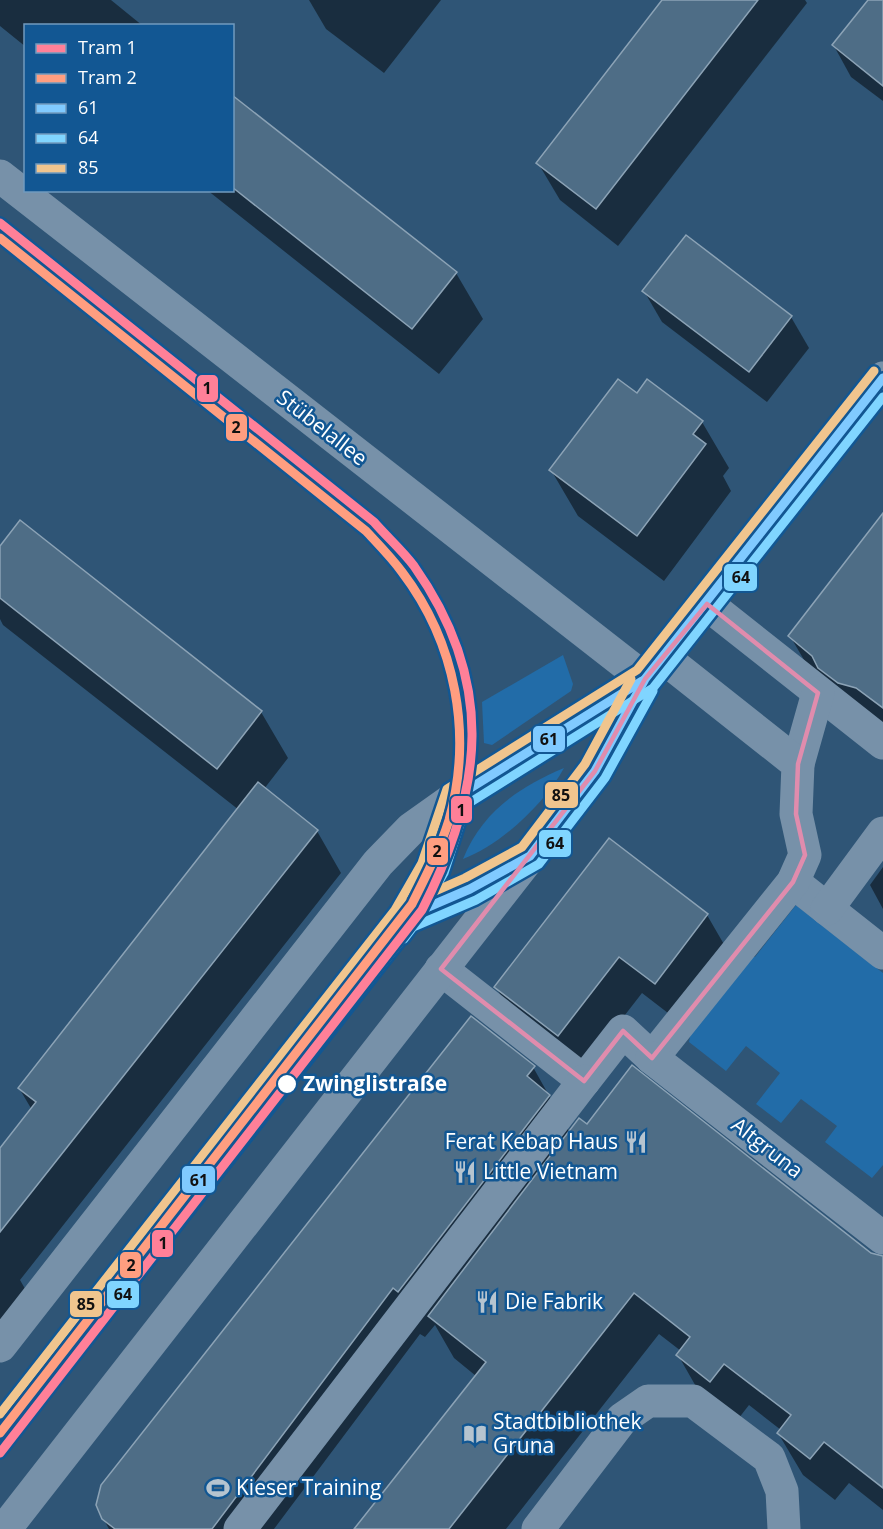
<svg xmlns="http://www.w3.org/2000/svg" width="883" height="1529" font-family="'Open Sans',sans-serif">
	<style>
		.green { fill: #226ca8 }
		.shadow { fill: #0007 }
		.building { fill: #4e6d86; stroke: #8ca3b6; stroke-width: 1.5 }
		.lines { fill: none; stroke-linecap: round; stroke-linejoin: round }
		.minor { stroke: #7791a9; stroke-width: 33 }
		.bus-1-casing { stroke: #125793; stroke-width: 14 }
		.bus-2-casing { stroke: #125793; stroke-width: 14 }
		.bus-3-casing { stroke: #125793; stroke-width: 14 }
		.bus-1 { stroke: #80caff; stroke-width: 9 }
		.bus-2 { stroke: #80d5ff; stroke-width: 9 }
		.bus-3 { stroke: #f0c58e; stroke-width: 9 }
		.tram-1-casing { stroke: #125793; stroke-width: 14 }
		.tram-2-casing { stroke: #125793; stroke-width: 14 }
		.tram-1 { stroke: #ff8098; stroke-width: 9 }
		.tram-2 { stroke: #ff9e80; stroke-width: 9 }
		.marked { fill: none; stroke: #e08cad; stroke-width: 4.5; stroke-linejoin: round }
		.stop-dot { fill: #fff; stroke: #125793; stroke-width: 2 }
		.labels { text-anchor: middle; stroke-width: 5; stroke-linejoin: round; paint-order: stroke }
		.street-label { font-size: 21px; fill: #fff; stroke: #125793 }
		.stop-label { font-size: 21px; font-weight: bold; fill: #fff; stroke: #125793; text-anchor: start }
		.poi-label { font-size: 21px; fill: #fff; stroke: #125793; text-anchor: start }
		.line-badge { stroke: #125793; stroke-width: 2 }
		.pale-badge-label { font-size: 16px; text-anchor: middle; font-weight: bold; fill: #111 }
	</style>
	<rect width="100%" height="100%" fill="#2f5576"/>
	<g class="green">
		<path d="M563 655 573 684 571 691 492 745 484 743 482 702Z"/>
		<path d="M564 768C545 803 501 845 463 859 482 812 519 787 564 768Z"/>
		<path d="M796 905 883 973V1165L872 1178 825 1142 837 1126 801 1099 781 1123 756 1104 780 1073 746 1046 726 1071 689 1042 692 1027 748 956 755 957Z"/>
	</g>
	<g class="shadow">
		<path d="M0 0H111L143 26H26V47L0 26Z"/>
		<path d="M309 0H441L384 73 326 29Z"/>
		<path d="M664 0H805L807 3 618 246 560 200 538 163Z"/>
		<path d="M870 0H883V101L851 77 834 46Z"/>
		<path d="M232 96 456 273 483 319 439 374 207 190H232Z"/>
		<path d="M644 291 791 317 809 348 767 402 662 322Z"/>
		<path d="M637 395 702 422 729 468 723 476 731 491 664 581 578 516 551 470Z"/>
		<path d="M883 515V734L817 682 790 636Z"/>
		<path d="M0 549 261 712 288 758 264 789 317 831 341 873 20 1280 36 1308 0 1352V1150L32 1110 19 1088 239 810 3 625 0 619Z"/>
		<path d="M610 840 707 915 729 953 677 1020 642 993 580 1073 518 1025 496 987Z"/>
		<path d="M883 867V909L870 885Z"/>
		<path d="M533 1067 570 1133 587 1126 883 1258V1510L849 1483 835 1500 803 1475 778 1433 781 1430 749 1405 735 1423 702 1397 678 1355 681 1351 659 1334 506 1529H356L476 1376 454 1358 435 1325 425 1337 420 1334 274 1529H109L103 1518Z"/>
	</g>
	<g class="building">
		<path d="M662 0H758L596 209 536 163Z"/>
		<path d="M868 0H883V86L832 45Z"/>
		<path d="M232 95 457 272 412 329 232 187Z"/>
		<path d="M686 235 792 316 749 372 642 291Z"/>
		<path d="M618 379 637 393 647 379 703 421 693 434 706 444 637 536 549 470Z"/>
		<path d="M883 513V708L856 688 838 683 818 668 812 656 788 636Z"/>
		<path d="M20 520 262 711 217 769 0 598V546Z"/>
		<path d="M258 782 318 830 0 1232V1148L36 1102 18 1088Z"/>
		<path d="M609 838 708 914 655 984 619 957 558 1036 494 987Z"/>
		<path d="M471 1016 535 1066 527 1076 550 1095 398 1292 393 1288 212 1529H115L102 1519 96 1505 101 1485Z"/>
		<path d="M632 1065 871 1253 883 1256V1488L824 1442 810 1459 777 1433 791 1415 724 1364 710 1382 676 1355 690 1337 634 1293 449 1529H354L486 1362 428 1316 579 1118 587 1124Z"/>
	</g>
	<g class="lines">
		<g class="minor">
			<path d="M0 176 645 679"/>
			<path d="M707 604 883 743"/>
			<path d="M798 764 818 693"/>
			<path d="M793 882 883 953"/>
			<path d="M827 909 883 833"/>
			<path d="M441 969 584 1081 623 1031 652 1058 793 882 805 855 796 814 798 764 664 658"/>
			<path d="M652 1058 883 1238"/>
			<path d="M0 1346 378 863 411 829 456 797 643 680"/>
			<path d="M5 1529 530 856 595 771 645 679 664 658 883 378"/>
			<path d="M240 1529 584 1081"/>
			<path d="M538 1529 622 1419 648 1401H693L769 1458 782 1491 784 1529"/>
		</g>
		<g class="bus-1-casing">
			<g id="bus-1">
				<path d="M456 797 642 681"/>
				<path d="M391 935 422 886 456 797"/>
				<path d="M0 1433 405 917 470 889 530 856 595 771 645 679 883 378"/>
			</g>
		</g>
		<g class="bus-2-casing">
			<g id="bus-2">
				<path d="M404 939 413 927 476 900 539 864 605 778 653 691"/>
				<path d="M9 1440 414 924 444 873 466 805 653 688 883 397"/>
			</g>
		</g>
		<g class="bus-3-casing">
			<g id="bus-3">
				<path d="M384 925 399 907 465 878 522 847 585 764 631 679"/>
				<path d="M0 1414 395 910 422 863 447 789 637 670 874 371"/>
			</g>
		</g>
		<use href="#bus-1" class="bus-1"/>
		<use href="#bus-2" class="bus-2"/>
		<use href="#bus-3" class="bus-3"/>
		<g class="tram-1-casing">
			<path id="tram-1" d="M0 223 374 522C387 537 402 550 414 566 496 682 484 789 422 910L0 1453"/>
		</g>
		<g class="tram-2-casing">
			<path id="tram-2" d="M0 238 366 531C378 544 391 557 402 572 456 643 473 734 449 820 440 849 426 876 412 904L0 1433"/>
		</g>
		<use href="#tram-1" class="tram-1"/>
		<use href="#tram-2" class="tram-2"/>
	</g>
	<path class="marked" d="M707 604 818 693 798 764 796 814 805 855 793 882 652 1058 623 1031 584 1081 441 969 595 771 645 679Z"/>
	<defs>
		<g id="restaurant-bare" transform="scale(1.8)"><path d="M-5-6h1v4h1v-4h1v4h1v-4h1v5L-1.5 .5V6h-2V.5L-5-1ZM5-6V6H3V1.5H1.5Q1.5-4 5-6Z" fill="#b6c4cf" stroke="#125793" stroke-width="2.5" paint-order="stroke"/></g>
		<g id="library-bare" transform="scale(1.8)"><path d="M-6-4Q-3-5.5-.7-3.5V5Q-3 3-6 4ZM6-4Q3-5.5 .7-3.5V5Q3 3 6 4Z" fill="#b6c4cf" stroke="#125793" stroke-width="2.5" paint-order="stroke"/></g>
		<g id="stadium-bare" transform="scale(1.8)"><path d="M0-5a6.5 5 0 1 0 0 10a6.5 5 0 1 0 0-10ZM-3.5-1.8h7v3.6h-7Z" fill="#b6c4cf" stroke="#125793" stroke-width="2.5" paint-order="stroke"/></g>
	</defs>
	<g fill-rule="evenodd">
		<use href="#restaurant-bare" x="636" y="1142"/>
		<use href="#restaurant-bare" x="465" y="1172"/>
		<use href="#restaurant-bare" x="487" y="1302"/>
		<use href="#library-bare" x="475" y="1434"/>
		<use href="#stadium-bare" x="218" y="1488"/>
	</g>
	<circle class="stop-dot" cx="287" cy="1084" r="10"/>
	<g class="labels">
		<g class="street-label">
			<text transform="translate(322 428) rotate(38)" y="7">Stübelallee</text>
			<text transform="translate(767 1148) rotate(38)" y="7">Altgruna</text>
		</g>
		<g class="stop-label">
			<text x="303" y="1091">Zwinglistraße</text>
		</g>
		<g class="poi-label">
			<text x="618" y="1149" text-anchor="end">Ferat Kebap Haus</text>
			<text x="483" y="1179">Little Vietnam</text>
			<text x="505" y="1309">Die Fabrik</text>
			<text x="493" y="1429">Stadtbibliothek<tspan x="493" dy="24">Gruna</tspan></text>
			<text x="236" y="1495">Kieser Training</text>
		</g>
	</g>
	<g class="line-badge">
		<rect x="196" y="374" width="23" height="29" rx="6" fill="#ff8098"/>
		<rect x="225" y="413" width="23" height="29" rx="6" fill="#ff9e80"/>
		<rect x="723" y="563" width="35" height="29" rx="6" fill="#80d5ff"/>
		<rect x="532" y="725" width="34" height="28" rx="6" fill="#80caff"/>
		<rect x="544" y="781" width="35" height="28" rx="6" fill="#f0c58e"/>
		<rect x="450" y="795" width="23" height="29" rx="6" fill="#ff8098"/>
		<rect x="538" y="829" width="34" height="29" rx="6" fill="#80d5ff"/>
		<rect x="426" y="837" width="23" height="29" rx="6" fill="#ff9e80"/>
		<rect x="181" y="1165" width="35" height="29" rx="6" fill="#80caff"/>
		<rect x="151" y="1229" width="23" height="29" rx="6" fill="#ff8098"/>
		<rect x="119" y="1251" width="23" height="28" rx="6" fill="#ff9e80"/>
		<rect x="106" y="1280" width="34" height="29" rx="6" fill="#80d5ff"/>
		<rect x="69" y="1290" width="34" height="28" rx="6" fill="#f0c58e"/>
	</g>
	<g class="pale-badge-label">
		<text x="207" y="394">1</text>
		<text x="236" y="433">2</text>
		<text x="741" y="583">64</text>
		<text x="549" y="745">61</text>
		<text x="561" y="801">85</text>
		<text x="461" y="816">1</text>
		<text x="555" y="849">64</text>
		<text x="437" y="857">2</text>
		<text x="199" y="1186">61</text>
		<text x="163" y="1249">1</text>
		<text x="131" y="1271">2</text>
		<text x="123" y="1300">64</text>
		<text x="86" y="1310">85</text>
	</g>
	<rect x="24" y="24" width="210" height="168" fill="#125793" stroke="#719abe" stroke-width="1.5"/>
	<rect x="36" y="44" width="30" height="9" fill="#ff8098" stroke="#719abe" stroke-width="1.5"/>
	<text x="78" y="54" font-size="18" fill="#ffffff">Tram 1</text>
	<rect x="36" y="74" width="30" height="9" fill="#ff9e80" stroke="#719abe" stroke-width="1.5"/>
	<text x="78" y="84" font-size="18" fill="#ffffff">Tram 2</text>
	<rect x="36" y="104" width="30" height="9" fill="#80caff" stroke="#719abe" stroke-width="1.5"/>
	<text x="78" y="114" font-size="18" fill="#ffffff">61</text>
	<rect x="36" y="134" width="30" height="9" fill="#80d5ff" stroke="#719abe" stroke-width="1.5"/>
	<text x="78" y="144" font-size="18" fill="#ffffff">64</text>
	<rect x="36" y="164" width="30" height="9" fill="#f0c58e" stroke="#719abe" stroke-width="1.5"/>
	<text x="78" y="174" font-size="18" fill="#ffffff">85</text>
</svg>
